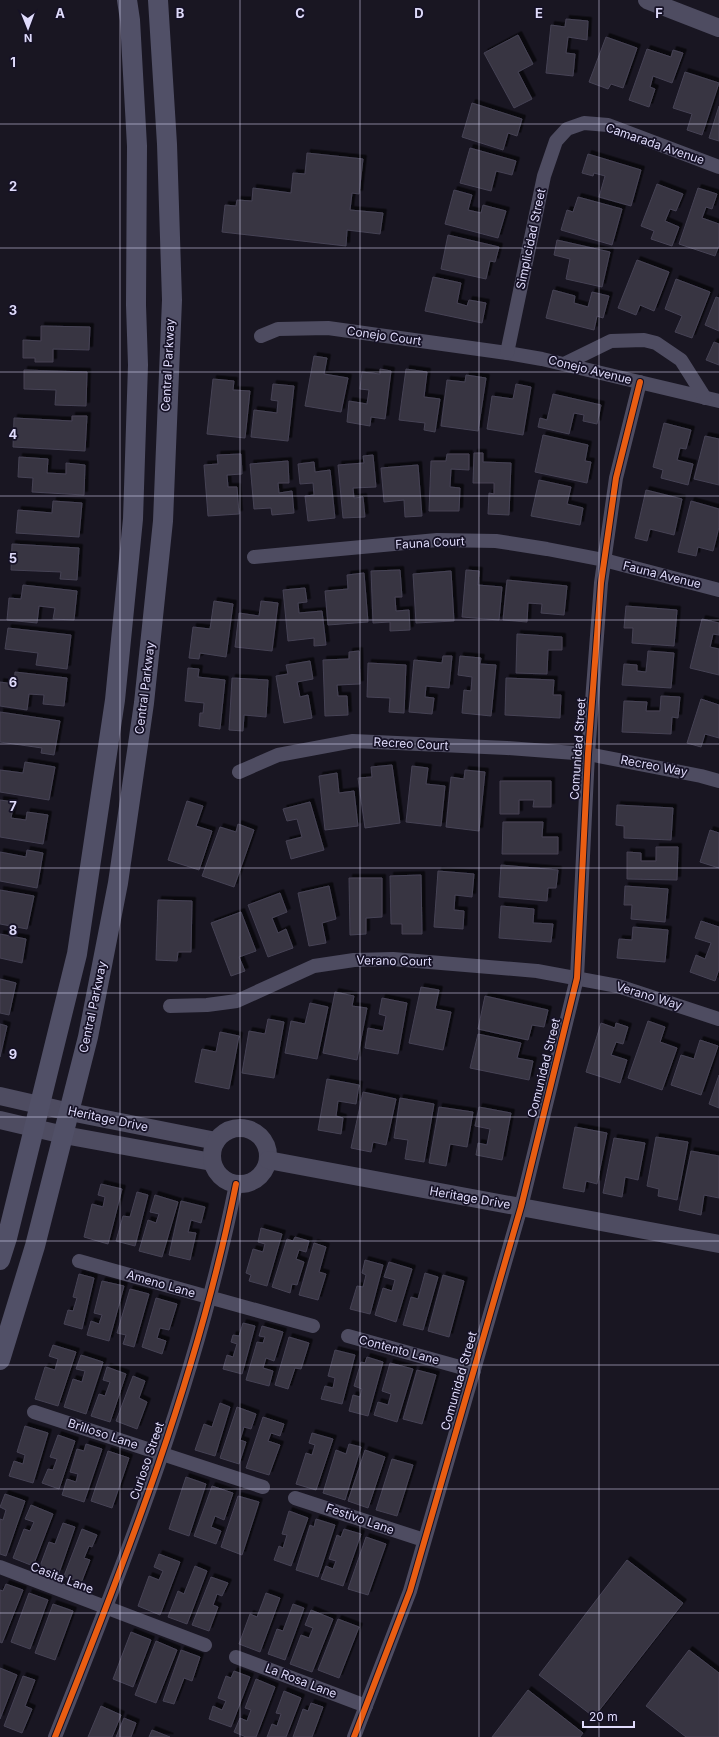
<svg xmlns="http://www.w3.org/2000/svg" width="719" height="1737" font-family="Inter,sans-serif">
	<style>
		.building { fill: #383443; stroke: #464354; filter: url(#shadow) }
		.lines { fill: none; stroke-linecap: round; stroke-linejoin: round }
		.minor { stroke: #4e4c61; stroke-width: 14 }
		.tertiary { stroke: #4e4c61; stroke-width: 18 }
		.secondary { stroke: #515067; stroke-width: 20 }
		.cycleway-casing { stroke: #161226; stroke-width: 8 }
		.cycleway { stroke: #e95d12; stroke-width: 6 }
		.grid { fill: none; stroke: #dfdbfb; stroke-width: 1; stroke-opacity: 0.55 }
		.labels { text-anchor: middle; stroke-width: 3.5; stroke-linejoin: round; paint-order: stroke }
		.street-label { font-size: 12px; fill: #dfdbfb; stroke: #161226 }
		.grid-label { font-size: 13px; text-anchor: middle; font-weight: bold; fill: #dfdbfb; stroke: #161226; stroke-width: 3.5; stroke-linejoin: round; paint-order: stroke }
	</style>
	<defs>
		<filter id="shadow"><feDropShadow dx="3.5" dy="-3.5" stdDeviation="0" flood-color="#0009"/></filter>
	</defs>
	<rect width="100%" height="100%" fill="#191622"/>
	<g class="building">
		<path d="M566 19 588 21 587 40 568 37 566 53 575 54 573 76 546 73 551 25 565 27Z"/>
		<path d="M518 35 533 64 518 72 532 99 514 108 484 53Z"/>
		<path d="M606 37 637 48 623 88 611 84 608 89 589 82Z"/>
		<path d="M647 49 671 57 673 50 683 53 672 83 653 76 650 87 655 89 649 107 629 100Z"/>
		<path d="M685 72 719 83 702 135 687 130 692 114 673 108Z"/>
		<path d="M472 103 522 119 517 136 508 133 503 150 462 137Z"/>
		<path d="M719 106V141L709 138Z"/>
		<path d="M470 148 516 161 512 175 496 171 491 191 460 183Z"/>
		<path d="M307 153 363 159 359 194 352 193 350 210 383 213 380 234 347 230 346 246 222 232 225 205 236 206 237 200 252 201 253 188 291 193 293 173 305 174Z"/>
		<path d="M588 154 641 170 631 206 599 197 605 176 594 173 593 176 582 173Z"/>
		<path d="M657 184 683 194 676 211 670 209 665 221 679 227 672 246 651 239 654 231 641 226Z"/>
		<path d="M698 188 717 194 712 209 706 207 702 218 719 224V245L715 256 679 244Z"/>
		<path d="M454 190 472 195 468 210 481 213 483 205 506 211 498 238 445 224Z"/>
		<path d="M578 197 622 209 612 245 561 230 567 210 573 212Z"/>
		<path d="M448 235 499 247 495 262 490 261 486 279 441 269Z"/>
		<path d="M557 240 610 252 602 287 566 279 570 259 554 255Z"/>
		<path d="M637 260 669 272 654 311 640 305 636 315 618 308Z"/>
		<path d="M433 277 461 283 457 303 467 306 469 300 486 303 482 323 425 311Z"/>
		<path d="M676 279 710 292 692 338 675 332 682 316 665 309Z"/>
		<path d="M553 290 575 296 574 303 588 307 592 292 609 296 603 318 597 316 594 330 546 318Z"/>
		<path d="M716 297 719 298V331L705 325Z"/>
		<path d="M41 326 90 327 89 350 53 349V362H35V358H23V340L41 341Z"/>
		<path d="M714 342 719 344V365L706 360Z"/>
		<path d="M314 356 327 358 324 374 348 378 341 412 305 406Z"/>
		<path d="M380 369 391 371 385 419 371 417 370 426 347 422 349 401 367 404 369 390 360 389 362 372 380 374Z"/>
		<path d="M406 369 427 372 424 397 440 399 435 432 424 430 425 423 399 420Z"/>
		<path d="M24 370 87 372 86 406 55 405 56 390 24 389Z"/>
		<path d="M466 375 486 378 478 431 441 426 447 380 465 382Z"/>
		<path d="M213 379 234 381 233 390 250 391 245 438 207 434Z"/>
		<path d="M273 384 294 386 288 441 251 437 254 410 277 413 278 401 271 400Z"/>
		<path d="M516 384 531 387 523 435 487 429 492 396 513 399Z"/>
		<path d="M553 394 601 405 597 424 583 421 584 415 574 413 569 434 538 427 540 418 547 420Z"/>
		<path d="M72 416H87L85 451 13 447 14 418 72 421Z"/>
		<path d="M664 423 691 430 686 449 680 448 677 460 693 464 688 485 661 478 663 470 653 467Z"/>
		<path d="M543 435 588 445 585 461 591 462 587 483 535 472Z"/>
		<path d="M705 436 719 439V485L694 479Z"/>
		<path d="M474 453H483V462L511 463 509 515 488 514 489 493 494 494V483H473Z"/>
		<path d="M241 454 242 474 227 475 228 487H237L239 514 208 516 204 465 218 464 217 455Z"/>
		<path d="M447 454H469V470L451 469 450 487 460 488 459 511H429L431 461H446Z"/>
		<path d="M373 455 376 487 353 488 354 498 363 497 365 517 343 518 338 465 364 463 363 456Z"/>
		<path d="M19 457 48 459 47 473 66 474V463L85 465 84 495 32 492 33 478 18 477Z"/>
		<path d="M288 461 289 483H278L279 493 292 491 294 513 272 515 271 508 254 509 250 464Z"/>
		<path d="M314 462 315 472 330 470 335 518 308 521 305 496 314 495 313 483 300 484 298 464Z"/>
		<path d="M418 465 422 516 405 517 404 500 384 502 381 468Z"/>
		<path d="M539 480 571 487 567 504 583 508 580 525 531 516Z"/>
		<path d="M646 490 682 499 674 535 650 529 647 541 635 538Z"/>
		<path d="M53 501 82 503 79 537 16 533 18 510 52 513Z"/>
		<path d="M691 501 719 509V527L713 551 698 547 696 556 678 552Z"/>
		<path d="M12 544 79 548 77 580 60 579 61 572 11 570Z"/>
		<path d="M400 570 402 597H395L396 611 409 610 410 630 390 631V622L373 623 371 571Z"/>
		<path d="M466 570 479 571 478 585 502 587 499 620 462 617Z"/>
		<path d="M451 571 454 621 416 623 413 574Z"/>
		<path d="M364 573 368 622 328 625 325 591 348 589 347 575Z"/>
		<path d="M507 580 567 586 564 615 541 613 542 604 528 603 527 622 503 620Z"/>
		<path d="M23 585 77 591 74 620 53 619 55 608 39 606 37 623 7 620 9 598 21 599Z"/>
		<path d="M305 588 307 602 298 603 299 613 322 611 326 645 314 646V638L288 641 283 590Z"/>
		<path d="M214 601 233 604 226 657 200 653 199 659 189 658 193 627 210 629Z"/>
		<path d="M261 601 278 603 272 651 235 647 239 613 259 616Z"/>
		<path d="M626 606 677 610 674 646 632 643 633 628H624Z"/>
		<path d="M702 619 719 623V635L713 634 710 647 719 649V675L690 668Z"/>
		<path d="M8 628 71 635 67 669 36 665 38 653 5 649Z"/>
		<path d="M517 634 562 637V650H548L547 674 516 673Z"/>
		<path d="M359 651 360 684 337 685 338 696H347L348 715 325 716 323 660 349 659V652Z"/>
		<path d="M648 651 674 653 671 688 622 685 624 664 637 665V671L646 672Z"/>
		<path d="M443 656H452L449 688 426 686 425 697 434 698 432 714 409 712 414 660 442 663Z"/>
		<path d="M460 656 481 658 480 664 496 665 491 716 462 713 464 690 471 691 472 677 458 675Z"/>
		<path d="M310 661 313 679 297 682 300 697 308 695 312 718 284 723 276 676 288 674 286 665Z"/>
		<path d="M368 663 406 665 404 713 389 712 390 698 367 697Z"/>
		<path d="M188 668 199 669 198 677 225 680 220 729 199 726 200 713H203L204 703 185 701Z"/>
		<path d="M15 672 67 678 64 706 43 704 44 695 29 694 27 710 0 706V682L14 684Z"/>
		<path d="M232 678 268 680 266 717 244 715 243 731 229 730Z"/>
		<path d="M506 678 554 680 553 695H561L560 718 505 715Z"/>
		<path d="M661 696 680 697 678 718 672 717 671 734 622 732 624 701 647 702 646 711H660Z"/>
		<path d="M701 699 719 705V738L705 734 701 747 687 743Z"/>
		<path d="M0 712 60 721 54 755 41 753 42 748 0 742Z"/>
		<path d="M25 762 55 767 49 800 0 792V770L23 773Z"/>
		<path d="M392 765 400 823 365 828 358 778 372 777 371 767Z"/>
		<path d="M412 766 428 768 426 784 445 786 441 826 406 822Z"/>
		<path d="M465 770 485 772 479 831 446 827 451 777 464 779Z"/>
		<path d="M337 773 339 793 354 791 358 826 325 830 319 776Z"/>
		<path d="M500 781H551V807H533L534 800H519V814H500Z"/>
		<path d="M0 800 14 802 11 818 26 820 27 812 48 815 43 844 0 837Z"/>
		<path d="M187 801 203 806 196 826 212 831 199 870 168 860Z"/>
		<path d="M310 802 324 850 291 859 286 841 302 837 297 819 287 821 283 809Z"/>
		<path d="M617 805 673 808 671 840 624 838V826L616 825Z"/>
		<path d="M503 822H543L542 837H558V854H502Z"/>
		<path d="M238 824 254 830 234 887 202 876 220 827 236 832Z"/>
		<path d="M710 830 719 833V868L700 862Z"/>
		<path d="M656 847H678L677 880 627 879V852L641 853V861H656Z"/>
		<path d="M27 850 43 853 37 888 0 881V852L26 857Z"/>
		<path d="M501 865 558 870 556 888H548L547 901 499 897Z"/>
		<path d="M438 871 474 874 472 897 455 895 454 910 464 911 463 929 434 927Z"/>
		<path d="M421 875 422 934H402V924H391L390 876Z"/>
		<path d="M349 878H382V917L366 918V934L350 935Z"/>
		<path d="M329 886 336 919 322 923 326 943 309 946 298 893Z"/>
		<path d="M625 886 668 889 665 922 631 919 632 905H624Z"/>
		<path d="M0 890 34 896 27 929 0 924Z"/>
		<path d="M280 893 287 912 272 918 278 933 286 929 293 948 268 957 248 905Z"/>
		<path d="M158 900 192 901 191 952H178L177 961 156 960Z"/>
		<path d="M501 906 534 909 533 923 553 924 551 942 499 938Z"/>
		<path d="M241 912 256 951 239 957 245 971 231 976 211 923Z"/>
		<path d="M701 921 719 927V969L715 981 690 972 696 955 705 959 711 943 695 938Z"/>
		<path d="M633 927 668 930 665 962 617 958 619 939 632 940Z"/>
		<path d="M0 934 26 939 22 963 0 958Z"/>
		<path d="M0 979 16 983 9 1015 0 1013Z"/>
		<path d="M421 987 439 990 435 1009 451 1012 443 1050 409 1043Z"/>
		<path d="M335 992 354 996 352 1006 367 1008 357 1060 323 1053Z"/>
		<path d="M485 996 548 1010 544 1027 532 1025 528 1040 478 1029Z"/>
		<path d="M382 998 407 1003 398 1054 365 1048 368 1028 383 1031 386 1016 379 1014Z"/>
		<path d="M310 1003 328 1007 317 1059 285 1053 291 1021 305 1024Z"/>
		<path d="M268 1019 284 1022 274 1078 242 1073 249 1031 265 1034Z"/>
		<path d="M648 1021 665 1027 660 1042 677 1048 662 1090 628 1078Z"/>
		<path d="M601 1023 615 1028 616 1023 628 1027 623 1044 616 1042 611 1055 627 1060 620 1083 586 1072Z"/>
		<path d="M0 1024 7 1026 0 1057Z"/>
		<path d="M220 1032 239 1036 229 1089 195 1082 202 1049 216 1052Z"/>
		<path d="M478 1034 521 1043 517 1058 533 1061 529 1080 470 1068Z"/>
		<path d="M700 1040 718 1046 701 1095 671 1085 681 1055 694 1059Z"/>
		<path d="M719 1075V1108L709 1104Z"/>
		<path d="M327 1079 359 1085 356 1104 338 1101 336 1116 343 1118 341 1134 318 1130Z"/>
		<path d="M363 1092 396 1099 386 1145 373 1142 371 1152 351 1148Z"/>
		<path d="M400 1098 434 1104 424 1162 405 1159 408 1140 394 1138Z"/>
		<path d="M439 1107 473 1112 467 1147 450 1144 446 1166 429 1163Z"/>
		<path d="M479 1107 511 1113 502 1160 476 1155 478 1143 487 1145 490 1129 475 1126Z"/>
		<path d="M575 1127 607 1133 597 1184 586 1181 584 1192 563 1188Z"/>
		<path d="M656 1137 688 1142 677 1200 658 1196 659 1189 647 1186Z"/>
		<path d="M614 1138 645 1143 638 1180 625 1177 622 1197 603 1193Z"/>
		<path d="M691 1151 719 1156V1198L704 1195 701 1215 679 1210Z"/>
		<path d="M101 1184 122 1189 108 1244 84 1237 92 1204 103 1207 105 1197 98 1195Z"/>
		<path d="M137 1192 148 1195 135 1246 116 1241 123 1216 130 1217Z"/>
		<path d="M155 1195 178 1202 162 1257 139 1251 148 1220 156 1223 159 1214 150 1212Z"/>
		<path d="M181 1201 205 1207 201 1223 191 1220 188 1232 196 1233 190 1260 169 1255Z"/>
		<path d="M261 1228 282 1234 267 1286 249 1281 251 1275 246 1273 253 1249 263 1252 265 1244 258 1242Z"/>
		<path d="M295 1237 309 1241 306 1252 299 1250 296 1259 304 1262 297 1285 292 1284 290 1293 272 1287 287 1239 293 1241Z"/>
		<path d="M314 1243 326 1247 319 1272 326 1274 318 1300 299 1295Z"/>
		<path d="M365 1260 383 1265 370 1314 350 1309 357 1286 363 1287 366 1275 362 1273Z"/>
		<path d="M389 1262 412 1269 396 1322 375 1315 383 1288 392 1291 395 1280 384 1277Z"/>
		<path d="M425 1273 438 1277 423 1330 403 1325 411 1297 418 1299Z"/>
		<path d="M79 1274 94 1278 82 1329 64 1324 68 1310 73 1311 77 1298 73 1297Z"/>
		<path d="M443 1275 464 1281 449 1337 428 1331Z"/>
		<path d="M102 1281 124 1286 109 1341 87 1335 91 1321 99 1324 102 1315 94 1313Z"/>
		<path d="M130 1289 149 1294 134 1347 123 1344 126 1335 117 1333Z"/>
		<path d="M156 1298 177 1304 169 1330 160 1328 157 1338 166 1341 162 1354 142 1347Z"/>
		<path d="M243 1323 255 1326 242 1374 223 1369 227 1355 233 1357 237 1344 231 1342 233 1335 239 1336Z"/>
		<path d="M262 1326 283 1332 274 1361 266 1358 263 1368 273 1371 269 1386 246 1380 257 1342 263 1343 265 1337 259 1336Z"/>
		<path d="M289 1337 309 1343 301 1369 295 1368 288 1389 275 1385Z"/>
		<path d="M53 1345 76 1352 58 1406 35 1399 45 1367 55 1370 58 1359 49 1356Z"/>
		<path d="M335 1350 355 1355 342 1404 321 1399 325 1386 333 1388 335 1378 328 1376Z"/>
		<path d="M81 1355 103 1362 86 1414 64 1407 73 1379 82 1382 85 1371 76 1369Z"/>
		<path d="M367 1357 383 1362 368 1416 349 1411 353 1395 360 1397 362 1389 354 1386 361 1362 365 1363Z"/>
		<path d="M390 1363 413 1369 397 1422 374 1415 378 1402 388 1405 391 1394 382 1391Z"/>
		<path d="M107 1367 126 1374 110 1422 91 1416 99 1394 105 1396 110 1382 103 1380Z"/>
		<path d="M417 1370 436 1375 422 1424 403 1419Z"/>
		<path d="M133 1376 145 1381 139 1398 147 1402 137 1429 116 1421Z"/>
		<path d="M220 1403 230 1407 215 1456 195 1450 204 1424 212 1427Z"/>
		<path d="M237 1407 256 1414 251 1429 244 1427 240 1440 246 1442 239 1464 220 1458Z"/>
		<path d="M263 1417 284 1424 280 1436 271 1433 268 1441 280 1445 269 1475 246 1468Z"/>
		<path d="M25 1426 48 1433 33 1483 9 1476 14 1461 23 1464 25 1455 17 1452Z"/>
		<path d="M312 1433 333 1439 316 1490 296 1484 306 1453 312 1455 315 1445 309 1443Z"/>
		<path d="M58 1435 75 1441 59 1489 42 1483 48 1469 53 1470 57 1459 50 1457Z"/>
		<path d="M86 1444 102 1449 84 1502 62 1495 67 1479 76 1482 78 1474 70 1472 77 1449 84 1451Z"/>
		<path d="M349 1444 361 1447 345 1500 323 1493 336 1450 346 1454Z"/>
		<path d="M365 1450 385 1457 368 1508 348 1501Z"/>
		<path d="M108 1451 129 1458 112 1508 91 1501Z"/>
		<path d="M392 1459 413 1465 397 1516 376 1510Z"/>
		<path d="M186 1477 206 1484 189 1536 169 1529Z"/>
		<path d="M212 1486 233 1493 224 1520 215 1516 211 1527 221 1531 216 1544 194 1536Z"/>
		<path d="M5 1494 25 1501 6 1556 0 1554V1519L3 1520 6 1510 0 1507Z"/>
		<path d="M238 1496 259 1502 242 1555 221 1547Z"/>
		<path d="M31 1505 53 1514 33 1566 13 1558 24 1529 30 1531 34 1522 25 1519Z"/>
		<path d="M289 1511 308 1518 291 1566 274 1560 279 1546 283 1548 287 1535 282 1534Z"/>
		<path d="M316 1519 335 1525 318 1577 296 1570 310 1525 314 1527Z"/>
		<path d="M63 1523 75 1527 59 1573 40 1566 49 1542 55 1544Z"/>
		<path d="M82 1529 97 1535 92 1547 89 1546 84 1558 90 1560 81 1583 64 1576Z"/>
		<path d="M344 1529 361 1534 343 1586 321 1579 326 1566 333 1569 336 1561 329 1559 337 1535 341 1537Z"/>
		<path d="M366 1537 386 1544 368 1595 348 1589Z"/>
		<path d="M159 1554 180 1562 160 1615 138 1606 149 1576 159 1580 163 1571 154 1567Z"/>
		<path d="M627 1560 683 1603 594 1717 539 1675Z"/>
		<path d="M195 1566 207 1571 187 1624 168 1617 178 1591 184 1594Z"/>
		<path d="M211 1577 228 1583 222 1596 217 1594 213 1605 218 1607 209 1631 192 1625Z"/>
		<path d="M6 1584 23 1590 2 1643 0 1642V1590L3 1591Z"/>
		<path d="M29 1593 48 1600 30 1649 11 1642Z"/>
		<path d="M266 1593 280 1598 260 1652 239 1644 250 1614 257 1617Z"/>
		<path d="M53 1604 73 1611 55 1660 35 1653Z"/>
		<path d="M293 1604 304 1608 285 1660 268 1654 277 1629 283 1631Z"/>
		<path d="M311 1610 333 1619 312 1672 290 1664 301 1635 309 1638 313 1628 305 1625Z"/>
		<path d="M338 1619 359 1627 339 1678 318 1670Z"/>
		<path d="M131 1632 151 1640 133 1687 113 1679Z"/>
		<path d="M156 1641 177 1650 156 1703 135 1695Z"/>
		<path d="M181 1650 200 1657 192 1681 184 1678 174 1704 163 1701Z"/>
		<path d="M689 1650 719 1673V1737H686L646 1706Z"/>
		<path d="M0 1668 17 1675 0 1719Z"/>
		<path d="M234 1671 250 1677 231 1727 209 1719 213 1706 222 1710 226 1701 218 1698 226 1676 231 1678Z"/>
		<path d="M23 1676 35 1680 25 1706 32 1709 22 1733 4 1726Z"/>
		<path d="M256 1679 275 1687 256 1737H246L234 1732 240 1718 247 1721 251 1710 245 1708Z"/>
		<path d="M528 1690 583 1733 580 1737H492Z"/>
		<path d="M284 1691 301 1698 286 1737H267L272 1724 277 1726 281 1714 276 1713Z"/>
		<path d="M311 1703 323 1707 312 1737H293L303 1709 308 1711Z"/>
		<path d="M101 1706 121 1715 112 1737H88Z"/>
		<path d="M124 1718 136 1723 131 1737H116Z"/>
		<path d="M152 1730 170 1737H149Z"/>
	</g>
	<g class="lines">
		<g class="minor">
			<path d="M261 336 278 329 328 328 507 353 542 359 719 401"/>
			<path d="M507 353 544 176 556 141 567 129 584 123 608 125 719 167"/>
			<path d="M564 364 611 341 644 340 656 343 681 360 705 398"/>
			<path d="M254 557 437 540 496 541 547 549 604 560 719 590"/>
			<path d="M239 772 278 755 353 741 507 748 588 754 701 776 719 781"/>
			<path d="M170 1006 207 1005 237 1001 314 966 354 960 393 959 537 971 618 986 719 1019"/>
			<path d="M79 1261 313 1326"/>
			<path d="M348 1336 474 1371"/>
			<path d="M34 1412 263 1487"/>
			<path d="M295 1498 424 1540"/>
			<path d="M0 1567 205 1645"/>
			<path d="M236 1657 366 1706"/>
			<path d="M55 1737C127 1557 198 1375 236 1184"/>
			<path d="M354 1737 410 1591 521 1207 577 978 588 754 601 583 616 478 640 382"/>
		</g>
		<g class="tertiary">
			<path d="M647 0 719 28"/>
			<path d="M0 1096 70 1112 216 1141"/>
			<path d="M0 1120 64 1135 212 1162"/>
			<circle cx="240" cy="1156" r="28"/>
			<path d="M268 1160 719 1244"/>
		</g>
		<g class="secondary">
			<path d="M0 1260 7 1238 77 954 115 700 133 519 138 365 136 305 137 146 130 20 127 0"/>
			<path d="M0 1360 35 1246 88 1037 118 883 144 703 163 521 172 300 167 144 158 0"/>
		</g>
		<g class="cycleway-casing">
			<g id="cycleway">
				<path d="M55 1737C127 1557 198 1375 236 1184"/>
				<path d="M354 1737 410 1591 521 1207 577 978 588 754 601 583 616 478 640 382"/>
			</g>
		</g>
		<use href="#cycleway" class="cycleway"/>
	</g>
	<path class="grid" d="M120 0V1737M240 0V1737M360 0V1737M479 0V1737M599 0V1737M0 124H719M0 248H719M0 372H719M0 496H719M0 620H719M0 744H719M0 868H719M0 993H719M0 1117H719M0 1241H719M0 1365H719M0 1489H719M0 1613H719"/>
	<g class="labels">
		<g class="street-label">
			<text transform="translate(655 144) rotate(19)" y="4">Camarada Avenue</text>
			<text transform="translate(531 239) rotate(-78)" y="4">Simplicidad Street</text>
			<text transform="translate(384 336) rotate(8)" y="4">Conejo Court</text>
			<text transform="translate(168 365) rotate(-87)" y="4">Central Parkway</text>
			<text transform="translate(590 370) rotate(14)" y="4">Conejo Avenue</text>
			<text transform="translate(430 543) rotate(-3)" y="4">Fauna Court</text>
			<text transform="translate(662 575) rotate(14)" y="4">Fauna Avenue</text>
			<text transform="translate(145 688) rotate(-83)" y="4">Central Parkway</text>
			<text transform="translate(411 744) rotate(3)" y="4">Recreo Court</text>
			<text transform="translate(578 749) rotate(-86)" y="4">Comunidad Street</text>
			<text transform="translate(654 766) rotate(11)" y="4">Recreo Way</text>
			<text transform="translate(394 961) rotate(1)" y="4">Verano Court</text>
			<text transform="translate(649 996) rotate(17)" y="4">Verano Way</text>
			<text transform="translate(93 1007) rotate(-78)" y="4">Central Parkway</text>
			<text transform="translate(544 1068) rotate(-76)" y="4">Comunidad Street</text>
			<text transform="translate(108 1119) rotate(12)" y="4">Heritage Drive</text>
			<text transform="translate(470 1198) rotate(10)" y="4">Heritage Drive</text>
			<text transform="translate(161 1284) rotate(16)" y="4">Ameno Lane</text>
			<text transform="translate(399 1350) rotate(15)" y="4">Contento Lane</text>
			<text transform="translate(459 1381) rotate(-74)" y="4">Comunidad Street</text>
			<text transform="translate(103 1434) rotate(18)" y="4">Brilloso Lane</text>
			<text transform="translate(147 1461) rotate(-71)" y="4">Curioso Street</text>
			<text transform="translate(360 1519) rotate(19)" y="4">Festivo Lane</text>
			<text transform="translate(62 1578) rotate(21)" y="4">Casita Lane</text>
			<text transform="translate(301 1681) rotate(21)" y="4">La Rosa Lane</text>
		</g>
	</g>
	<g class="grid-label">
		<text x="60" y="18">A</text>
		<text x="180" y="18">B</text>
		<text x="300" y="18">C</text>
		<text x="419" y="18">D</text>
		<text x="539" y="18">E</text>
		<text x="659" y="18">F</text>
		<text x="13" y="67">1</text>
		<text x="13" y="191">2</text>
		<text x="13" y="315">3</text>
		<text x="13" y="439">4</text>
		<text x="13" y="563">5</text>
		<text x="13" y="687">6</text>
		<text x="13" y="811">7</text>
		<text x="13" y="935">8</text>
		<text x="13" y="1059">9</text>
	</g>
	<g transform="translate(28 28) rotate(179)" stroke="#161226" stroke-width="3" paint-order="stroke">
	<path d="M0-3L7 15L0 10L-7 15Z" fill="#dfdbfb"/>
	<text y="-6" font-size="11" font-weight="bold" text-anchor="middle" fill="#dfdbfb">N</text>
	</g>
	<path d="M583 1721v6h51v-6" fill="none" stroke="#dfdbfb" stroke-width="2"/>
	<text x="589" y="1721" font-size="12" fill="#dfdbfb" stroke="#161226" stroke-width="3" paint-order="stroke">20 m</text>
</svg>
